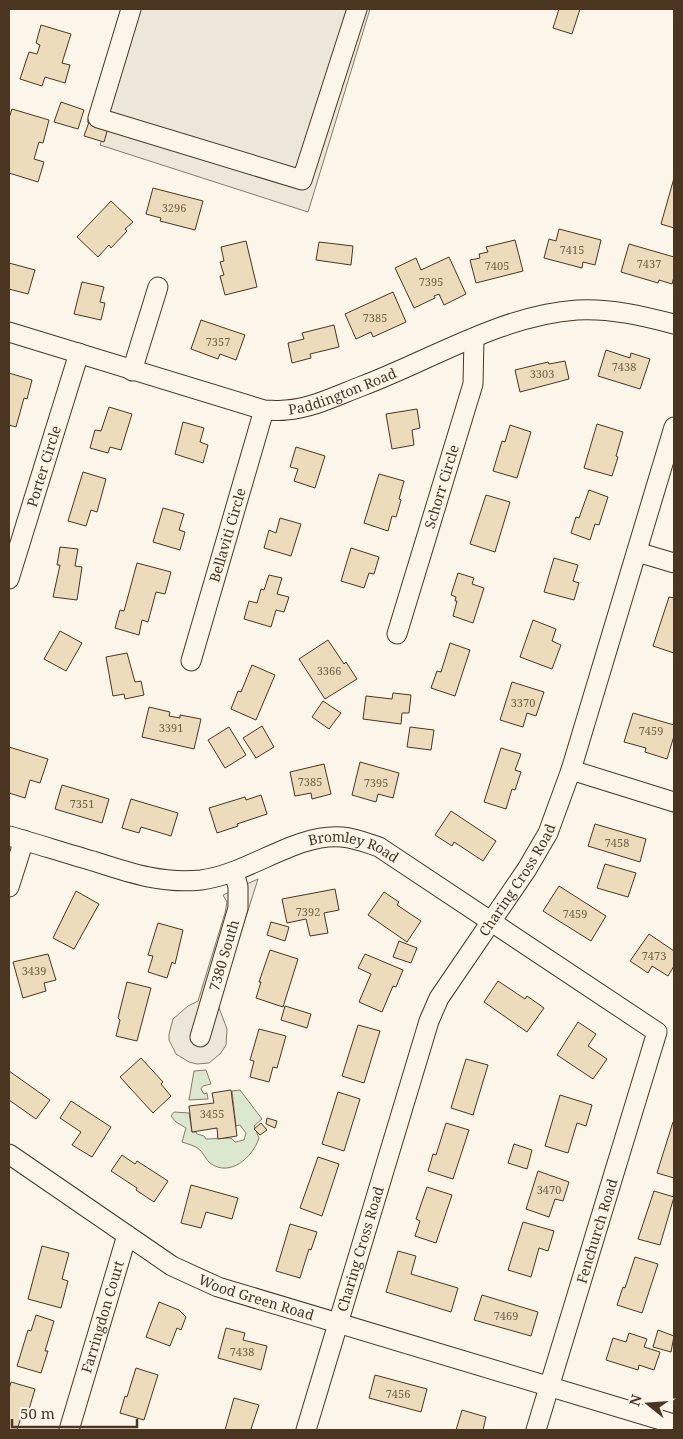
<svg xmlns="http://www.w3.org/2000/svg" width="683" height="1439" font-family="'Noto Serif',serif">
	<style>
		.green { fill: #dce7d0; stroke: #887966 }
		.parking { fill: #ede7d9; stroke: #887966 }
		.building { fill: #ecdcbc; stroke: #4a3520 }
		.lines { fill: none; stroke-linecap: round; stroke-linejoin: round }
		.minor-casing { stroke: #4a3520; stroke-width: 21 }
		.minor { stroke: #fbf6e9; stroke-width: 19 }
		.labels { text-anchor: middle; stroke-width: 4; stroke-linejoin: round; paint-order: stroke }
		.number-label { font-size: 11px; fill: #725f47 }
		.street-label { font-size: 14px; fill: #4a3520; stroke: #fbf6e9 }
	</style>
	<rect width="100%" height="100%" fill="#fbf6e9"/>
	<g class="green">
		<path d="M206 1070 211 1084 203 1086 201 1089 204 1094 207 1093 208 1099 189 1100 194 1071Z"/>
		<path d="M240 1090 262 1119 254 1126 259 1138C253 1157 230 1178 210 1163 206 1160 204 1154 200 1150 196 1146 188 1144 182 1142L186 1128 176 1122 171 1116 174 1112 189 1113 192 1132H196L197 1134 204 1136 206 1139 231 1138 235 1142 244 1140 246 1133 240 1125 236 1126 232 1091Z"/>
	</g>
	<g class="parking">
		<path d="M121 9H370L308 212 100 145 106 128 87 122Z"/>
		<path d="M258 879 218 1005 227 1029 226 1045 220 1054 209 1063 197 1064 189 1062 176 1054 169 1040V1034L173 1019 188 1006 198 1001 225 913 227 902 223 895Z"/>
	</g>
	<g class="building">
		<path d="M559 9H580L572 34 553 28Z"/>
		<path d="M41 25 71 34 62 63 70 65 65 83 45 77 42 86 20 79 29 52 37 54 40 45 36 43Z"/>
		<path d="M61 102 84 110 78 129 54 122Z"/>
		<path d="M12 109 49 120 43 143 39 142 34 159 44 162 38 182 9 173V118Z"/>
		<path d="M89 122 108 128 104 142 84 136Z"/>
		<path d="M674 178V228L661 224Z"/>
		<path d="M153 188 203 201 195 230 160 221 161 218 146 214Z"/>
		<path d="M111 201 133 222 125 229 127 231 111 248 109 245 98 257 77 237Z"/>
		<path d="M559 229 601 240 595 265 583 262 582 268 544 258 549 239 556 241Z"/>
		<path d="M515 240 523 271 476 283 470 260 480 258 479 254 488 252 486 247Z"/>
		<path d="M246 241 257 287 225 295 220 276 224 275 220 262 224 261 221 247Z"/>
		<path d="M319 242 353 246 351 265 316 260Z"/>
		<path d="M629 244 674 257V277L672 284 659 280 658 283 621 272Z"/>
		<path d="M449 257 466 294 444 305 439 294 434 296 435 298 414 308 395 268 416 258 421 270Z"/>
		<path d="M9 263 35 270 28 294 9 289Z"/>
		<path d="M82 282 104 287 100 302 105 303 101 320 74 314Z"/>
		<path d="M393 292 406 322 373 337 371 332 356 339 345 314Z"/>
		<path d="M201 320 245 335 236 360 220 354 218 359 191 349Z"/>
		<path d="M334 325 339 347 310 354 311 358 292 363 288 343 304 339 302 333Z"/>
		<path d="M606 350 630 358 631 353 650 359 640 389 598 376Z"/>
		<path d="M565 361 569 379 520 392 515 370 548 362 549 364Z"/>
		<path d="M9 373 32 380 27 399 24 398 16 427 9 425Z"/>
		<path d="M109 407 132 414 121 450 110 447 108 453 90 448 95 430 101 431Z"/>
		<path d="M417 409 420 428 412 430 414 445 392 449 386 414Z"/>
		<path d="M183 422 204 428 200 442 208 445 203 463 175 454Z"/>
		<path d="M597 424 623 432 616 456 618 457 612 476 584 468Z"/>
		<path d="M510 425 531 432 517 478 493 471 502 441 505 442Z"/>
		<path d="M296 447 325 456 315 488 294 481 298 469 290 467Z"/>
		<path d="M83 472 106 479 97 512 91 510 86 526 68 521Z"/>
		<path d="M379 474 404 481 399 499 401 500 396 517 392 516 388 531 364 523Z"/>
		<path d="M589 490 608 497 599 525 595 524 590 540 571 533 576 517 579 518Z"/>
		<path d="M486 495 510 502 495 552 470 544Z"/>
		<path d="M163 508 184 514 179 530 185 532 180 550 153 542Z"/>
		<path d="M280 518 301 524 291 556 264 548 269 530 276 533Z"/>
		<path d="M60 547 78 549 75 566 82 567 77 600 53 597 60 565H57Z"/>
		<path d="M351 548 379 557 374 574 369 573 364 588 341 581Z"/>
		<path d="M554 558 578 565 573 581 579 583 574 600 544 592Z"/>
		<path d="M137 563 171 572 165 594 156 592 148 622 142 620 139 635 115 628 120 610 124 611Z"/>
		<path d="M458 573 474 578 472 584 484 588 473 623 453 616 457 601H455L456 597 451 595Z"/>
		<path d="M269 575 282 578 277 594 289 597 284 612 276 610 271 627 244 619 249 601 257 603 261 589 264 590Z"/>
		<path d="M669 597 674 598V653L653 646Z"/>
		<path d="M533 620 556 629 552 641 561 645 552 669 520 657Z"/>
		<path d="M60 631 82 643 66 671 44 659Z"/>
		<path d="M328 640 344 664 346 662 357 679 325 699 299 659Z"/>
		<path d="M450 643 470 650 455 696 431 688 437 671 441 672Z"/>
		<path d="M127 653 135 682 141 681 144 695 125 699 124 694 113 696 106 657Z"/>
		<path d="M252 665 275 675 256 720 231 709 238 691 241 692Z"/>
		<path d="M512 682 544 692 536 716 527 713 523 727 500 720Z"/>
		<path d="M393 693 411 695 409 713H402L401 724 363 719 366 696 392 699Z"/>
		<path d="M323 701 341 713 329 729 312 717Z"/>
		<path d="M149 707 170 712 169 716 180 718V715L201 719 194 749 142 737Z"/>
		<path d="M633 713 674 725V736L667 759 645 752 646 748 624 742Z"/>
		<path d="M262 726 274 747 256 758 243 738Z"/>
		<path d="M229 727 246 755 225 768 208 740Z"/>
		<path d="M410 727 434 730 431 750 407 747Z"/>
		<path d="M9 747 48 759 40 783 30 780 25 798 9 793Z"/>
		<path d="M501 748 521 754 515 770 521 772 515 790 512 789 506 809 484 802Z"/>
		<path d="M360 762 399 773 393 798 378 794 376 802 352 795Z"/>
		<path d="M324 764 331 794 312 799 311 793 295 796 290 772Z"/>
		<path d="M62 785 109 799 102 823 55 809Z"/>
		<path d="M261 795 267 814 237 824 238 826 217 833 209 808 245 797 246 800Z"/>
		<path d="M131 799 178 813 171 836 141 827 139 833 122 828Z"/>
		<path d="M451 811 496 841 483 861 454 842 452 846 435 835Z"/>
		<path d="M595 824 646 839 640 862 588 846Z"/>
		<path d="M605 864 636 873 628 897 597 888Z"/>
		<path d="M559 886 606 916 591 941 543 911Z"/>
		<path d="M335 889 339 910 324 913 328 933 310 936 306 919 287 923 282 899Z"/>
		<path d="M76 891 99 904 74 949 53 938Z"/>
		<path d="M384 892 399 902 397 905 421 921 407 942 368 915Z"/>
		<path d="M271 922 289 927 285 941 267 935Z"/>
		<path d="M158 923 183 930 175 964 172 962 167 978 148 972 153 956 148 955Z"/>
		<path d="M649 934 674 951V966L668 976 652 966 648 973 630 961Z"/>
		<path d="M399 941 417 948 411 963 393 957Z"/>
		<path d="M270 950 298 959 283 1007 256 998 261 982H259Z"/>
		<path d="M48 954 56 980 44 983 46 991 23 998 13 962Z"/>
		<path d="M365 954 403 970 396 987 393 986 382 1012 359 1002 371 974 358 968Z"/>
		<path d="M498 981 525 999 527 996 544 1008 527 1032 484 1002Z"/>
		<path d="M127 982 151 988 137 1041 116 1036 120 1020 118 1018Z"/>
		<path d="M285 1006 311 1014 307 1028 281 1020Z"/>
		<path d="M578 1022 596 1034 588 1046 607 1059 593 1079 557 1055Z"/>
		<path d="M358 1025 380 1031 364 1083 342 1076Z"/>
		<path d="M259 1029 286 1036 277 1068 273 1067 269 1082 250 1077 254 1061 250 1060Z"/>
		<path d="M141 1058 163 1082 161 1084 171 1096 153 1113 120 1077Z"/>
		<path d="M466 1059 488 1065 473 1115 451 1108Z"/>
		<path d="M9 1071 50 1100 36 1119 9 1100Z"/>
		<path d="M231 1090 237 1136 218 1139 217 1128 192 1132 189 1106 214 1103 212 1093Z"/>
		<path d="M338 1092 360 1099 344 1151 322 1144Z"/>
		<path d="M560 1095 592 1105 586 1126 577 1123 568 1153 545 1146Z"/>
		<path d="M71 1101 111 1127 92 1157 72 1145 81 1132 60 1118Z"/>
		<path d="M267 1118 277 1121 275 1128 266 1124Z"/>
		<path d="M673 1122H674V1178L657 1173Z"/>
		<path d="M261 1123 267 1130 260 1135 254 1129Z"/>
		<path d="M446 1123 469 1130 453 1179 428 1171 433 1154 436 1155Z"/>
		<path d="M514 1144 532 1150 527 1169 508 1163Z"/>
		<path d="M122 1155 135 1164 137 1161 168 1181 154 1202 136 1190 137 1188 111 1171Z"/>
		<path d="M318 1157 339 1164 322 1216 300 1208Z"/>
		<path d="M538 1171 569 1182 563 1201 555 1199 549 1217 526 1209Z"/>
		<path d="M191 1185 238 1198 232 1219 206 1212 201 1228 181 1223Z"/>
		<path d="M427 1187 452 1195 436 1243 415 1236 420 1221 416 1219Z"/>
		<path d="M654 1191 674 1197 660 1245 638 1239Z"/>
		<path d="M523 1222 554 1231 548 1251 539 1248 531 1277 508 1270Z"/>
		<path d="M290 1224 317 1232 311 1250 309 1249 300 1278 276 1271Z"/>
		<path d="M42 1246 69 1253 62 1279 68 1281 61 1308 28 1299Z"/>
		<path d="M398 1251 416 1256 411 1274 458 1288 451 1312 386 1292Z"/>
		<path d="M635 1257 658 1264 642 1313 617 1305 623 1287 625 1288Z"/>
		<path d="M482 1295 538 1312 531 1336 474 1320Z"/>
		<path d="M159 1302 179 1310 186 1317 181 1330 177 1328 170 1346 146 1337Z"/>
		<path d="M36 1315 54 1321 45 1351H48L41 1373 17 1366 28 1330 31 1331Z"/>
		<path d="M226 1328 245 1333 243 1340 267 1346 261 1370 218 1358Z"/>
		<path d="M658 1330 674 1336 671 1352 653 1347Z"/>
		<path d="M629 1333 647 1339 644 1347 660 1352 654 1370 639 1365 638 1370 606 1360 613 1338 626 1342Z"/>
		<path d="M136 1368 158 1375 144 1420 120 1413 125 1396 127 1397Z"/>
		<path d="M375 1375 427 1389 421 1412 369 1398Z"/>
		<path d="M11 1382 35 1389 27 1416 22 1414 17 1430H9V1389Z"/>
		<path d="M234 1398 259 1405 251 1429 254 1430H225Z"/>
		<path d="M462 1410 486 1417 483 1430H456Z"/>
	</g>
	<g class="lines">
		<g class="minor-casing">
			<g id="minor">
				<path d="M131 9 98 118 302 180 357 9"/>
				<path id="s1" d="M9 332 264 410C271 410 279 411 286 410 313 408 338 395 362 386 431 360 502 315 577 310 610 308 643 316 674 324"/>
				<path d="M132 371 158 287"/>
				<path d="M637 552 674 563"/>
				<path id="s2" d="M9 579 79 353"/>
				<path id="s3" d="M397 634 473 384 474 339"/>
				<path id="s4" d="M191 661 264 410"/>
				<path d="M571 770 674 802"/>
				<path id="s5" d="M9 836C37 844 65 853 93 861 130 873 162 884 201 880 249 874 295 833 342 837 355 838 367 843 379 847L657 1032 536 1430"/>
				<path d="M9 887 24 840"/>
				<path id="s6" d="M200 1037 238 908V887L234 872"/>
				<path id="s7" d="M9 1154 172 1266 218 1287 674 1424"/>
				<path id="s8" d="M69 1430 127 1235"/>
				<path id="s9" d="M306 1430 429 1021 439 998 527 869 548 833 571 770 674 427"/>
			</g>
		</g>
		<use href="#minor" class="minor"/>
	</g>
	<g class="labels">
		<g class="number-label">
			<text x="174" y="212">3296</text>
			<text x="572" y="254">7415</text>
			<text x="649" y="268">7437</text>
			<text x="497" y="270">7405</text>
			<text x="431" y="286">7395</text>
			<text x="375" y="322">7385</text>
			<text x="218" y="346">7357</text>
			<text x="624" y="371">7438</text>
			<text x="542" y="378">3303</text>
			<text x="329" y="675">3366</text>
			<text x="523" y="707">3370</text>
			<text x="171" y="732">3391</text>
			<text x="651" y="735">7459</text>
			<text x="310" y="786">7385</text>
			<text x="376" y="787">7395</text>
			<text x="82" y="808">7351</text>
			<text x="617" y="847">7458</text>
			<text x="308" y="916">7392</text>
			<text x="575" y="918">7459</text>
			<text x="654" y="960">7473</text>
			<text x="34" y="975">3439</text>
			<text x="212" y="1118">3455</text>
			<text x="549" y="1194">3470</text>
			<text x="506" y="1320">7469</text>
			<text x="242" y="1356">7438</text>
			<text x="398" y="1398">7456</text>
		</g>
		<g class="street-label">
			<text dy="5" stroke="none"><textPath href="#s1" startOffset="348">Paddington Road</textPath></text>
			<text dy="5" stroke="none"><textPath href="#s2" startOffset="118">Porter Circle</textPath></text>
			<text dy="5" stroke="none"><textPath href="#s3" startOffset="154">Schorr Circle</textPath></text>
			<text dy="5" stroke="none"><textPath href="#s4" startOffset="131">Bellaviti Circle</textPath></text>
			<text dy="5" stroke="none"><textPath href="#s5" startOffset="360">Bromley Road</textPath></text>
			<text dy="5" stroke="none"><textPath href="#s9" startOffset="594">Charing Cross Road</textPath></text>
			<text dy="5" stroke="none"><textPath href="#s6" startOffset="85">7380 South</textPath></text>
			<text transform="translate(597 1231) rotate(-73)" y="5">Fenchurch Road</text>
			<text dy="5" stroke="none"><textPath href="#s9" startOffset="189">Charing Cross Road</textPath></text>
			<text dy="5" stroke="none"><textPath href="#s7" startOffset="288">Wood Green Road</textPath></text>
			<text dy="5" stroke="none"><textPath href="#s8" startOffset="118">Farringdon Court</textPath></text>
		</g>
	</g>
	<rect width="683" height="1439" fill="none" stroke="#4a3520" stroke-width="20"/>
	<g transform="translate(648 1404) rotate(287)" stroke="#fbf6e9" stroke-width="4" paint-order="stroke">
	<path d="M0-4L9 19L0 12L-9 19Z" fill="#4a3520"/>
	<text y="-8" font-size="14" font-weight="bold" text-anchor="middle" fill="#4a3520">N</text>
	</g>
	<path d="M12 1419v8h125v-8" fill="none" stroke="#4a3520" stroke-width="2.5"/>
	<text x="20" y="1419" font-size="15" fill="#4a3520" stroke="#fbf6e9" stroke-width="4" paint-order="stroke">50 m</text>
</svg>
